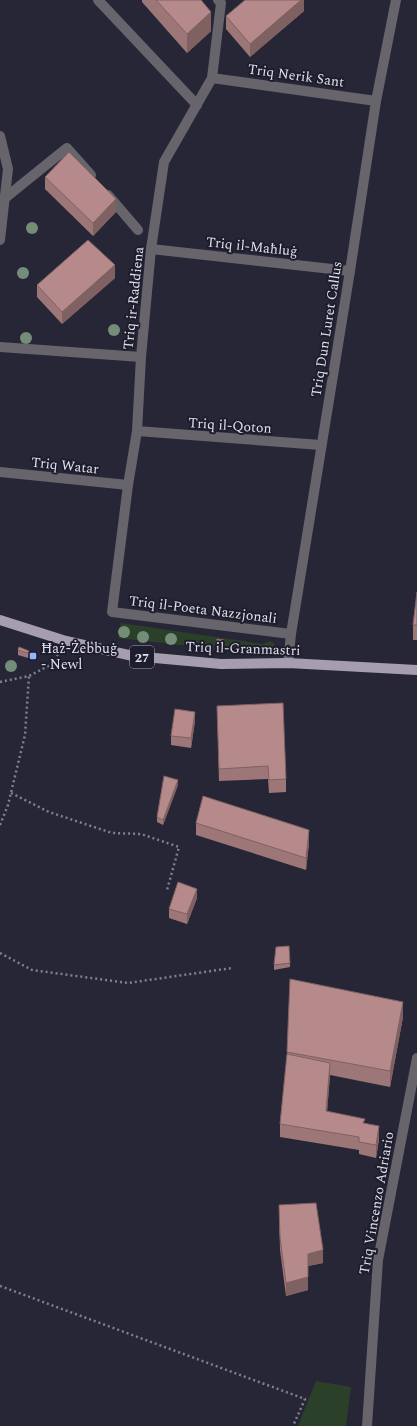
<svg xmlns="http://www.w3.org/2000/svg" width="417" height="1426" font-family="Spectral,serif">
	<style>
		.green { fill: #2b4029 }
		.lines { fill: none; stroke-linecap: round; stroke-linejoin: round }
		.path { stroke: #81808e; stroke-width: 2.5; stroke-dasharray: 2 3; stroke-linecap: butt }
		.street { stroke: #68646c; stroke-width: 10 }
		.primary { stroke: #a69eaf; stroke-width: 10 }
		.tree { fill: #748d79 }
		.wall { fill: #9d7777 }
		.shaded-wall { fill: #7f6161 }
		.building { fill: #b68a8a; stroke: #7f6161 }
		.poi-dot { fill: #8fb8fd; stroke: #1e1d2d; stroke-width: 1.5 }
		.labels { text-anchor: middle; stroke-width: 4; stroke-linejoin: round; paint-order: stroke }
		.shield { fill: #1e1d2d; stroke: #a6a6b3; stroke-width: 1 }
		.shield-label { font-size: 13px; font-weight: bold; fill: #e1e1ec }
		.street-label { font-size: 14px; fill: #e1e1ec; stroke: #1e1d2d }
		.poi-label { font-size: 14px; fill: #e1e1ec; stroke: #1e1d2d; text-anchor: start }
	</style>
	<rect width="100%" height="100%" fill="#272637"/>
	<g class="green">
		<path d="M121 623 263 644 270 641 274 643 276 651 269 655 118 638Z"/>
		<path d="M316 1381 351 1387 346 1426H298Z"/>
	</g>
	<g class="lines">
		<g class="path">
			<path d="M0 682 29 676 52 664 58 654"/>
			<path d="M11 793 49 812 112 833 141 834 179 847 167 890"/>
			<path d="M0 825 8 805 25 735 29 676"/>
			<path d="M0 953 32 970 128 983 232 968"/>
			<path d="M0 1286 305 1399 293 1426"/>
		</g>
		<g class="street">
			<path d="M98 0 197 105"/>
			<path d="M218 0 221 3 212 78 164 162 151 249 141 357 137 431 128 485 112 612 291 634"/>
			<path d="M212 78 376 101"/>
			<path d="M0 136 8 169 0 240"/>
			<path d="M108 195 138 230"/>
			<path d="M5 198 67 148 91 175"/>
			<path d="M151 249 350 271"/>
			<path d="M0 347 141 357"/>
			<path d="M137 431 321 445"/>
			<path d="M0 472 128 485"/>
			<path d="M288 663 291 634 350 271 376 101 396 0"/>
			<path d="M367 1426 378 1260 417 1058"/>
		</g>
		<path class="primary" d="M0 620 66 641 133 656 221 664 288 663 417 670"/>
	</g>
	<g class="tree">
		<circle cx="32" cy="228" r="6"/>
		<circle cx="23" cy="273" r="6"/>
		<circle cx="114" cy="330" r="6"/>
		<circle cx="26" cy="338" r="6"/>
		<circle cx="124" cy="632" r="6"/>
		<circle cx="143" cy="637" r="6"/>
		<circle cx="171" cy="639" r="6"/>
		<circle cx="11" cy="666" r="6"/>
	</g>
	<g class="wall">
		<path d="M142 0H201L211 31 187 53 142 2Z"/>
		<path d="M304 0V11L250 57 226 29V16Z"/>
		<path d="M45 177 116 212 93 236 45 189Z"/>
		<path d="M115 278 62 324 37 297V285Z"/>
		<path d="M417 592V640H413V625Z"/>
		<path d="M217 639 224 640V649L216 648Z"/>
		<path d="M18 650 29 651V656L28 658 18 655Z"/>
		<path d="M217 706 286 779V792L269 793 268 779 219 781Z"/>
		<path d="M195 721 191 748 171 745V736Z"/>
		<path d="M178 785 163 825 157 822V817Z"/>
		<path d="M196 823 309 843 306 870 196 835Z"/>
		<path d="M197 898 187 924 169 918V909Z"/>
		<path d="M290 963V967L274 970V965Z"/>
		<path d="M290 979 403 1017 390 1087 330 1075 327 1112 365 1123 379 1139 376 1158 359 1154V1150L280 1137V1124L287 1055Z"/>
		<path d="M279 1205 323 1263 308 1266V1290L286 1296 280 1250Z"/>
	</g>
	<g class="shaded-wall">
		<path d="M301 0H304V11L250 57V44Z"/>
		<path d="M211 12V31L187 53V34Z"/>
		<path d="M116 199V212L93 236V223Z"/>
		<path d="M115 265V278L62 324V312Z"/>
		<path d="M195 712V721L191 748V738Z"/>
		<path d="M178 780V785L163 825V820Z"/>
		<path d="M309 830V843L306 870V858Z"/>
		<path d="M197 889V898L187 924V914Z"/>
		<path d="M403 1002V1017L390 1087V1071Z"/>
		<path d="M330 1063V1076L326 1124V1111Z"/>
		<path d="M379 1126V1139L376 1158V1145Z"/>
		<path d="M323 1250V1263L308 1266V1254Z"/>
		<path d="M308 1277V1290L286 1296V1283Z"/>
	</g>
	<g class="building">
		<path d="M156 0H201L211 12 187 34Z"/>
		<path d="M245 0H301L250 44 226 16Z"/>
		<path d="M69 152 116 199 93 223 45 177Z"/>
		<path d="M88 240 115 265 62 312 37 285Z"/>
		<path d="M417 592V625H413Z"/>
		<path d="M217 639 224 640V644L216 643Z"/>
		<path d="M19 647 29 651 28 653 18 650Z"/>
		<path d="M283 703 286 779 269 780 268 766 219 769 217 706Z"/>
		<path d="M175 709 195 712 191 738 171 736Z"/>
		<path d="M164 776 178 780 163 820 157 817Z"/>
		<path d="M203 796 309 830 306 858 196 823Z"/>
		<path d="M178 882 197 889 187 914 169 909Z"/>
		<path d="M289 946 290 963 274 965 276 947Z"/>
		<path d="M290 979 403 1002 390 1071 287 1052Z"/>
		<path d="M287 1054 330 1063 326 1111 365 1119 363 1123 379 1126 376 1145 359 1142V1137L280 1124Z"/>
		<path d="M316 1203 323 1250 308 1254V1277L286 1283 280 1237 279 1205Z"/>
	</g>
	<rect class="poi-dot" x="29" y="652" width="8" height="8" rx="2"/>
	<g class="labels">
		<rect class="shield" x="130" y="646" width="24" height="22" rx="3"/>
		<g class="shield-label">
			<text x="142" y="662">27</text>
		</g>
		<g class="street-label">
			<text transform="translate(296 75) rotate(8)" y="5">Triq Nerik Sant</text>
			<text transform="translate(252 246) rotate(6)" y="5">Triq il-Maħluġ</text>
			<text transform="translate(133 298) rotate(-84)" y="5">Triq ir-Raddiena</text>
			<text transform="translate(326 329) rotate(-81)" y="5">Triq Dun Luret Callus</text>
			<text transform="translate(230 425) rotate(4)" y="5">Triq il-Qoton</text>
			<text transform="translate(65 465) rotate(6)" y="5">Triq Watar</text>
			<text transform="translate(203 609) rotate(7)" y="5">Triq il-Poeta Nazzjonali</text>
			<text transform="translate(243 648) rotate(2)" y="5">Triq il-Granmastri</text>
			<text transform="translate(376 1203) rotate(-80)" y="5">Triq Vincenzo Adriario</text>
		</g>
		<g class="poi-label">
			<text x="41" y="653">Ħaż-Żebbuġ<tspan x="41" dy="16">- Newl</tspan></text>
		</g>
	</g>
</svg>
